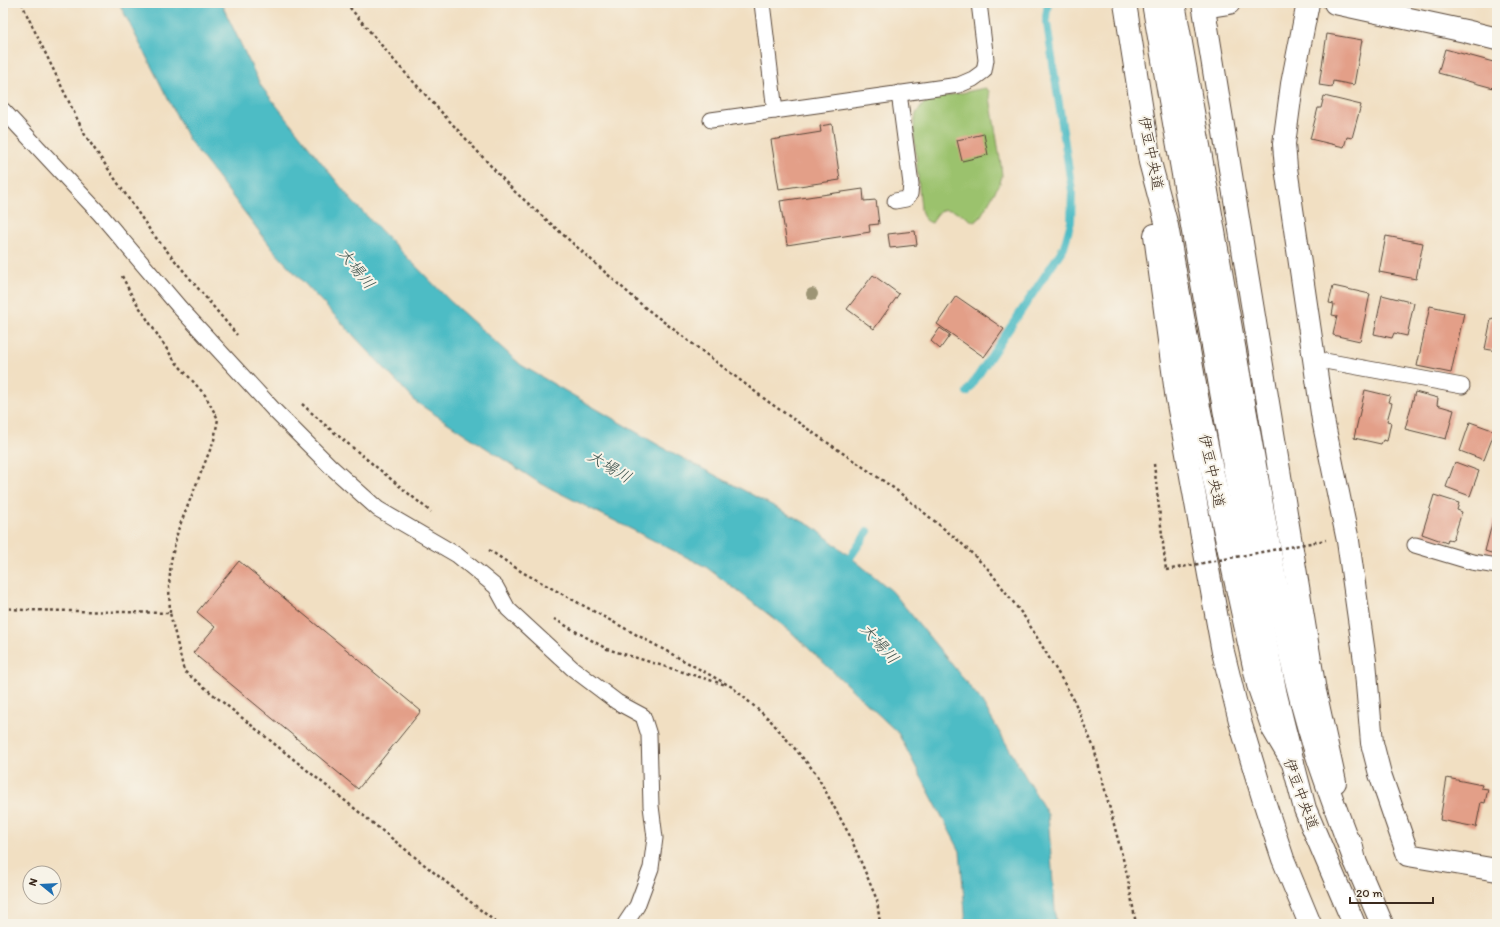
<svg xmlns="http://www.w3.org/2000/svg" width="1500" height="927" font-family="Itim,'Klee One',sans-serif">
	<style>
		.green { fill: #9bc26d; stroke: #6b7646 }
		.water { fill: #4ebcc5; stroke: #447372 }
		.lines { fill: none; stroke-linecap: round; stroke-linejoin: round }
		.stream { stroke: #4ebcc5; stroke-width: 8 }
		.building { fill: #e39f88 }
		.service-casing { stroke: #564537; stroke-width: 17 }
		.minor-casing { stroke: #564537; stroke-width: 24 }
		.trunk-casing { stroke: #564537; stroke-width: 24 }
		.motorway-casing { stroke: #564537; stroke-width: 24 }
		.path { stroke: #564537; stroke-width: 2.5; stroke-dasharray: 3 3; stroke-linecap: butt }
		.service { stroke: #fff; stroke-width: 15 }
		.minor { stroke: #fff; stroke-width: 22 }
		.trunk { stroke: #fff; stroke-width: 22 }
		.motorway { stroke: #fff; stroke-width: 22 }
		.path-bridge { stroke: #564537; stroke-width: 2.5; stroke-dasharray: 3 3; stroke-linecap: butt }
		.tree { fill: #9d9575 }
		.labels { text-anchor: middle; stroke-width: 4; stroke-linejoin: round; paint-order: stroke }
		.street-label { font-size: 15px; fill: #3b2a1e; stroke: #f7f3e8 }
		.water-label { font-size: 16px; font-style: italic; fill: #415650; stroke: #f7f3e8 }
	</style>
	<rect width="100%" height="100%" fill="#f7f3e8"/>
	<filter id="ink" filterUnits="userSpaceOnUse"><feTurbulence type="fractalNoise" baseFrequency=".025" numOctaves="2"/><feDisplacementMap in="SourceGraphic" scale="8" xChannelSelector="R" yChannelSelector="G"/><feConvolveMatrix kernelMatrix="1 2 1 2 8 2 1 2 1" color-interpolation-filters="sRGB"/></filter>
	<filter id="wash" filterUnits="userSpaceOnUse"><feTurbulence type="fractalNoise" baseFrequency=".012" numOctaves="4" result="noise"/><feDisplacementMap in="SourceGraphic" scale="16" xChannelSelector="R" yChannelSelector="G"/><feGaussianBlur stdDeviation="0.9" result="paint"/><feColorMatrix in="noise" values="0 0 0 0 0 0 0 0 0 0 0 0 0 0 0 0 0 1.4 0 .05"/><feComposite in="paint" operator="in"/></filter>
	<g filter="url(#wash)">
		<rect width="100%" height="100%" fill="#f1dfc2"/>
		<path class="green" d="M985 88 989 91 1001 165 1002 176 1000 183 979 219 974 222C965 217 951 206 941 211 937 213 934 220 932 223 925 221 922 216 921 209L914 135V122L916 114 924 103 941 97Z"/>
		<path class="water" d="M119 3H221L261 86 352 201 450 301 521 365 660 446 815 528 892 591 980 699 1048 815 1056 924H966L960 851 898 733 789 630 706 567 538 482 416 402 275 252 189 140Z"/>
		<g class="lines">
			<g class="stream">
				<path d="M967 392 1064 247 1071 222 1072 191 1046 17 1048 3"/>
				<path d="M845 565 868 531"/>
			</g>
		</g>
		<g id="blocks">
			<g class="building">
				<path d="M1327 34 1362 40 1354 85 1333 81 1332 87 1319 85Z"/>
				<path d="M1445 49 1497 63V89L1438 73Z"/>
				<path d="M1324 96 1361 105 1352 138 1347 137 1344 147 1310 139 1318 108H1321Z"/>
				<path d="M832 124 840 180 779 189 771 140 821 132 820 126Z"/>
				<path d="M984 134 988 155 962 161 957 140Z"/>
				<path d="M863 189 864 201 876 200 879 224 869 225 870 232 787 245 780 201Z"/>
				<path d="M915 231 917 245 890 248 888 234Z"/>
				<path d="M1386 236 1423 243 1416 279 1379 272Z"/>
				<path d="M873 275 899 294 874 329 847 309Z"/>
				<path d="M1333 286 1370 294 1360 341 1333 335 1337 316 1332 315 1334 304 1329 303Z"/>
				<path d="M1382 295 1414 303 1407 336 1394 333 1392 338 1374 334Z"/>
				<path d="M956 296 1004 329 984 357 937 324Z"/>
				<path d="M1430 306 1464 313 1451 373 1417 366Z"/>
				<path d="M1491 319 1497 320V351L1485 349Z"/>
				<path d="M940 328 950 335 940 349 931 341Z"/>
				<path d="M1365 390 1390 396 1388 402 1392 403 1387 421 1391 422 1387 441 1383 440 1381 444 1354 438Z"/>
				<path d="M1415 392 1438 398 1437 405 1454 410 1446 439 1405 429Z"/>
				<path d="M1470 422 1495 431 1484 460 1460 451Z"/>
				<path d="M1455 462 1479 471 1470 496 1446 487Z"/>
				<path d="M1434 495 1459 503 1457 510 1462 512 1453 540 1448 539 1447 543 1422 534Z"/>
				<path d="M1493 520 1497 521V555L1485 551Z"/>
				<path d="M239 561 421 711 358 789 193 653 215 627 197 612Z"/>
				<path d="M1447 778 1482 785 1481 788 1488 789 1485 803 1481 802 1476 827 1440 820Z"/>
				<path d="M1496 909 1497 924H1493Z"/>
			</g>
		</g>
	</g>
	<g filter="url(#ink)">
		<use href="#blocks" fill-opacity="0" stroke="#564537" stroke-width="1"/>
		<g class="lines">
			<g class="service-casing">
				<g id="service">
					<path d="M762 3 775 111"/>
					<path d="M3 110 100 214 180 308 273 409 330 466 378 509 457 555 496 587 508 609 572 668 617 702 643 716 649 735 651 806 655 838 651 868 637 906 625 924"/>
					<path d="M711 120 959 85 973 79 984 71 986 60 979 3"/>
					<path d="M895 201 906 199 910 194 911 184 899 93"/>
					<path d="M1314 359 1462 386"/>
					<path d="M1415 545 1472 562 1497 566"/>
				</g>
			</g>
			<g class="minor-casing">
				<g id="minor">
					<path d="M1308 3 1292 84 1284 144 1286 168 1323 420 1348 541 1365 661 1372 743 1380 774 1408 855 1497 870"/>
					<path d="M1335 3 1465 31 1497 39"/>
					<path d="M1204 7 1229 3"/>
				</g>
			</g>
			<g class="trunk-casing">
				<g id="trunk">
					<path d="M1125 3 1150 162 1167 226 1199 407 1226 537 1258 685 1273 729 1293 763 1305 809 1354 924"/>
					<path d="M1203 3 1315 691 1335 782"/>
					<path d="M1155 235 1176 393 1223 652 1241 725 1264 801 1283 859 1310 924"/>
					<path d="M1351 843 1355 861 1382 924"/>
				</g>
			</g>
			<g class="motorway-casing">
				<g id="motorway">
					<path d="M1153 3 1258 603 1276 695 1293 763"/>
					<path d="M1174 3 1275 580C1286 636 1297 692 1314 746 1326 785 1341 823 1355 861"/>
				</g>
			</g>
			<g class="path">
				<path d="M22 3 26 13 85 135 152 233 237 335"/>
				<path d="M346 3 398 65 513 190 643 306 770 403 895 489 959 541 989 570 1026 619 1073 698 1094 748 1127 874 1136 924"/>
				<path d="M122 276 132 296 174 360 205 395 218 419 214 440 178 530 171 561 169 586 170 613"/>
				<path d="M302 404 324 424 431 512"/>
				<path d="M1154 464 1166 570"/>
				<path d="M489 550 522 572 732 687 770 720 815 772 850 836 877 900 880 924"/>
				<path d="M3 608 24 610 170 613 184 671 498 924"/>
				<path d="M554 619 607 649 726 685"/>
			</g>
			<use href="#service" class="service"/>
			<use href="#minor" class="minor"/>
			<use href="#trunk" class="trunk"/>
			<use href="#motorway" class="motorway"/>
			<path class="path-bridge" d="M1166 570 1326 540"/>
		</g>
		<circle class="tree" cx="812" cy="294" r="6"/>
	</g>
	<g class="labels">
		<g class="street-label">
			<text transform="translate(1151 153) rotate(79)" y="5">伊豆中央道</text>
			<text transform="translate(1212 471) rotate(78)" y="5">伊豆中央道</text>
			<text transform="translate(1301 794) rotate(70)" y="5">伊豆中央道</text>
		</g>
		<g class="water-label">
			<text transform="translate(357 268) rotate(51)" y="6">大場川</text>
			<text transform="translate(610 466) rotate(31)" y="6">大場川</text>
			<text transform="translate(880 643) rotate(48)" y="6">大場川</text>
		</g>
	</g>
	<rect width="1500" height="927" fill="none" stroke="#f7f3e8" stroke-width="16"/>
	<g transform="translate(42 885) rotate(288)"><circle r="19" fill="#f7f3e8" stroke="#aca397"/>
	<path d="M0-3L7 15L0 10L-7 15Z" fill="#1f6fb2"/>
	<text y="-6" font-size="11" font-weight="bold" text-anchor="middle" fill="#3b2a1e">N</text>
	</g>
	<path d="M1350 897v6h83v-6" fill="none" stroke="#3b2a1e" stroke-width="2"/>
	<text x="1356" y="897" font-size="12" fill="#3b2a1e" stroke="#f7f3e8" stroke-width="3" paint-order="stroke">20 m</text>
</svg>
